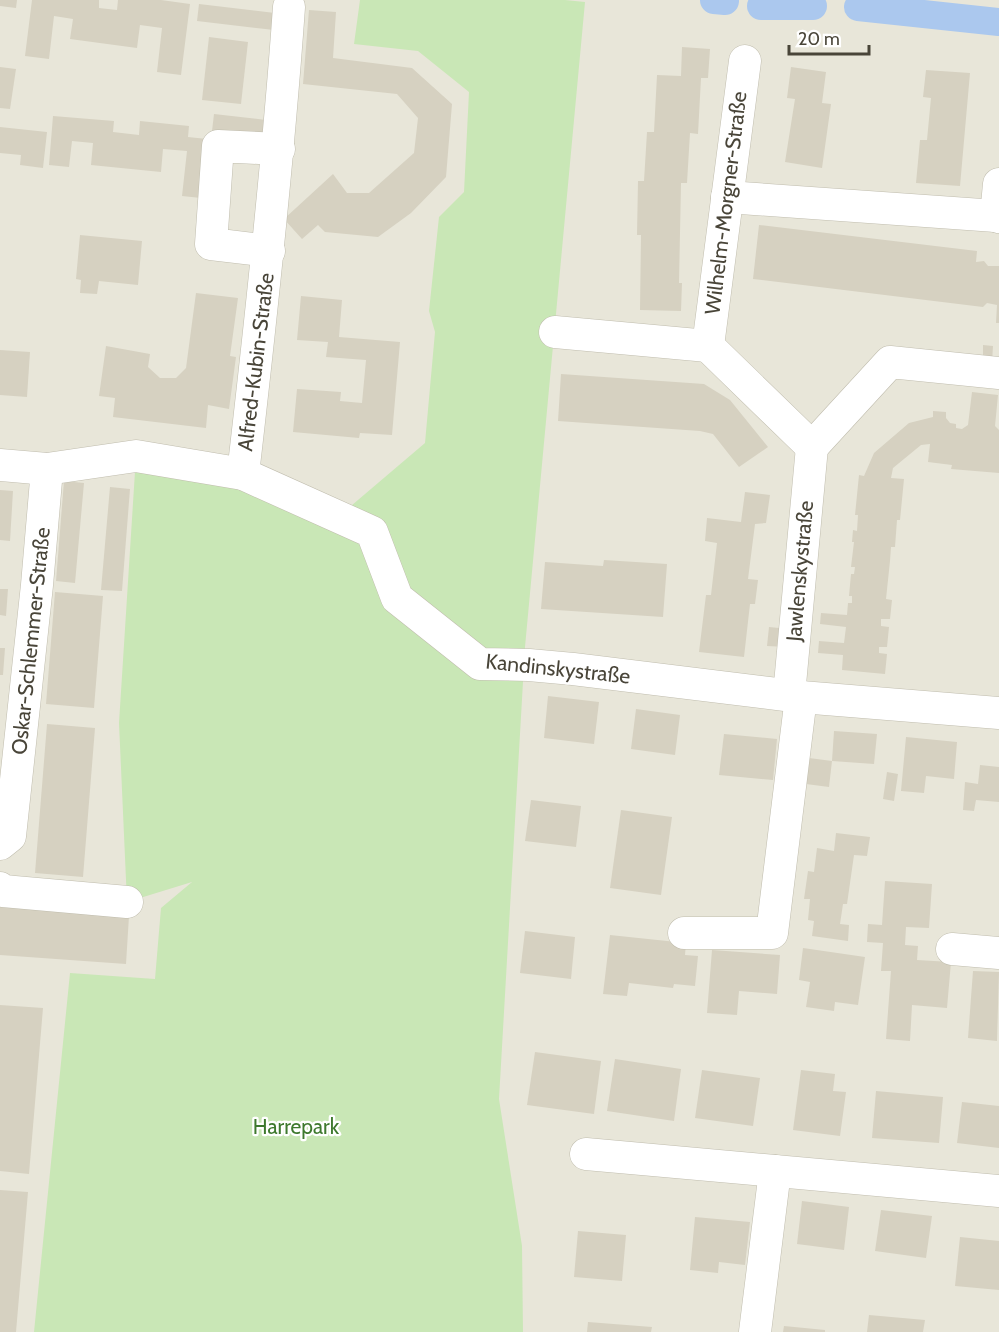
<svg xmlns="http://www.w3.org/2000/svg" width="999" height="1332" font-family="Cabin,sans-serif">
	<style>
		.residential { fill: #e8e6d9 }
		.green { fill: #c9e7b6 }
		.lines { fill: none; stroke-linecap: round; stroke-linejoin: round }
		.canal { stroke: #abc8ee; stroke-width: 28 }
		.building { fill: #d6d1c1 }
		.minor-casing { stroke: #c0bdae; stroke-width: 33 }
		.minor { stroke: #fff; stroke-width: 32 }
		.labels { text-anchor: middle; stroke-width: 4.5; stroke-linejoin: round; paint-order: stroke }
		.street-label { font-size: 21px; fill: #494539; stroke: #fff }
		.park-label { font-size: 21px; fill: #3e792e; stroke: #fff }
	</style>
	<rect width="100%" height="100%" fill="#f5f3eb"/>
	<rect class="residential" x="0" y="0" width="999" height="1332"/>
	<path class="green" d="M360 0H565L585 2 525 647 499 1099 522 1246 523 1332H34L70 973 155 979 161 908 192 882 127 902 119 723 136 456 338 517 425 443 435 332 429 311 439 217 464 192 469 92 418 51 354 44Z"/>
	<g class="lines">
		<g class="canal">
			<path d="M714 0 725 1"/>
			<path d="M761 6H813"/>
			<path d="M858 7 999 22"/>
		</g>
	</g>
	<g class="building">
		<path d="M0 0H17L16 8 0 6Z"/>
		<path d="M32 0H99V8L117 10 118 0H161L190 4 181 75 157 72 162 28 140 25 137 48 70 39 73 19 54 16 49 59 25 56Z"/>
		<path d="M199 4 275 13 274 30 197 21Z"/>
		<path d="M309 10 336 12 333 58 412 68 452 104 446 177 411 213 378 237 325 232 318 225 302 239 284 219 333 174 347 193H369L414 153 418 118 397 94 303 84Z"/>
		<path d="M209 37 248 42 241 104 202 100Z"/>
		<path d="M682 47 710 49 708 78H701L698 134 690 133 687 183H681L679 283H682L681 311 640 310 641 235H637L638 181H644L647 132H654L657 75 681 76Z"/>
		<path d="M0 67 16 69 10 109 0 108Z"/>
		<path d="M791 67 826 72 822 103 831 104 822 168 785 162 795 99 787 98Z"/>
		<path d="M926 70 970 73 960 186 916 183 920 140H927L931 98 923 97Z"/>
		<path d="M214 114 266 120 264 137 212 131Z"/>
		<path d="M53 116 114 121 113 132 139 135 140 121 189 126 188 137 207 139 201 198 182 196 187 151 163 149 161 172 91 165 93 143 72 141 69 167 49 165Z"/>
		<path d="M0 127 47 132 43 168 20 165 21 155 0 153Z"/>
		<path d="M759 225 977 251 976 262 984 261 988 266H999V323H996L997 305 987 303 983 307 753 279Z"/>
		<path d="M80 235 142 241 138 285 99 281 97 294 80 293 81 280 76 279Z"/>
		<path d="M196 293 238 298 230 356 236 357 229 409 208 405 206 428 113 417 115 398 99 396 106 346 150 354 148 367 160 378H176L186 368Z"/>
		<path d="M301 296 342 300 339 337 400 342 392 435 360 433 359 438 293 432 297 389 341 392 340 401 362 403 366 360 326 357 328 342 297 340Z"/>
		<path d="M983 345 993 346 992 363H983Z"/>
		<path d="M0 350 30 352 27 397 0 395Z"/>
		<path d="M561 374 704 384 730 400 768 447 739 467 713 434 700 431 558 421Z"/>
		<path d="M972 392 998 395 995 426 999 430V473L951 469 952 465 928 462 930 444 921 445 893 468 891 478 904 479 900 520H897L895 547H891L890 561 886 599 892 600 890 619H881V626L889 627 887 647H879V653L887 654 885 674 842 670 843 655 818 653 819 641 844 643 846 627 820 624 821 613 847 615 848 603H852V596H849L851 574H854L855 567H851L854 542H852L853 530 857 531 858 515H855L859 475 864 476 874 453 909 423 933 417V411L946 412V418L950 423 956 424V428L962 429 968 425Z"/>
		<path d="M64 481 84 483 75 583 56 581Z"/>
		<path d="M110 487 130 489 122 591 101 590Z"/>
		<path d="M0 490 13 491 10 541 0 540Z"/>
		<path d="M745 492 770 495 766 523 755 524 748 579 758 580 755 604H750L744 657 699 652 706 595H711L717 543 705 541 707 518 741 522Z"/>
		<path d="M604 560 667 564 663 617 541 609 545 562 603 566Z"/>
		<path d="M0 589H8L6 616 0 615Z"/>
		<path d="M55 592 103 596 94 708 46 704Z"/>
		<path d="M769 627 789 629 787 647 767 646Z"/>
		<path d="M0 648H5L3 675H0Z"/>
		<path d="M548 696 599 702 594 744 544 738Z"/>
		<path d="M636 709 680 715 675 755 631 749Z"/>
		<path d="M47 724 95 728 83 877 35 873Z"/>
		<path d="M834 731 877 734 874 764 832 761Z"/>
		<path d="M724 734 777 739 773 780 719 775Z"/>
		<path d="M906 737 957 742 954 779 926 776 924 793 901 791Z"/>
		<path d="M809 758 832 761 829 787 806 784Z"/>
		<path d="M980 765 999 767V802L976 800 974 811 963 810 965 782 978 784Z"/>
		<path d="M887 772 898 774 894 801 883 799Z"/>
		<path d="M531 800 581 806 576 847 525 841Z"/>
		<path d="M621 810 672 817 661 895 610 888Z"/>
		<path d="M836 833 870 837 867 856 854 855 847 904H843L840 924 849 925 848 941 812 936 814 921 808 920 810 899H804L808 871 814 872 817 848 834 851Z"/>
		<path d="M885 881 932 884 929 928 906 927 905 945 918 946 917 960 951 962 947 1008 912 1005 910 1041 886 1039 891 971H881L883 943 867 942 868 924 882 925Z"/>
		<path d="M0 907 129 916 126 964 0 955Z"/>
		<path d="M525 931 575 937 571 979 520 973Z"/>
		<path d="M610 935 686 943 685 955 698 956 695 986 674 984 673 988 629 983 627 996 603 994Z"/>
		<path d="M803 948 865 957 858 1005 835 1002 834 1011 806 1007 810 982 799 980Z"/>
		<path d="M712 950 780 955 777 994 739 991 737 1015 707 1013Z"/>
		<path d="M973 971 999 972 997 1041 968 1038Z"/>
		<path d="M0 1005 43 1008 29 1174 0 1171Z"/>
		<path d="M535 1052 601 1061 594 1114 527 1105Z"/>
		<path d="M615 1059 681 1069 674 1121 607 1111Z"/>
		<path d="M702 1070 760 1078 753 1126 695 1118Z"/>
		<path d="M801 1070 835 1074 833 1091 846 1092 840 1136 793 1130Z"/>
		<path d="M876 1091 943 1097 939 1143 872 1138Z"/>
		<path d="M962 1102 999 1106V1148L957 1143Z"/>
		<path d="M0 1190 28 1192 16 1332H0Z"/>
		<path d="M802 1201 849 1207 844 1250 797 1244Z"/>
		<path d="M881 1210 932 1216 926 1258 875 1251Z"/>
		<path d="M695 1217 750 1222 745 1265 719 1262 718 1273 690 1270Z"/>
		<path d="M578 1231 626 1235 622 1281 574 1277Z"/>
		<path d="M960 1237 999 1241V1290L955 1286Z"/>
		<path d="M869 1315 925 1320 923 1332H867Z"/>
		<path d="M588 1322 652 1327 651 1332H587Z"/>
		<path d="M784 1326 825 1330V1332H783Z"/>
	</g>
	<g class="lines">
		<g class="minor-casing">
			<g id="minor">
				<path d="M745 61 708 346 812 447"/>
				<path d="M999 184 996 216 999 217"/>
				<path d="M727 197 996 216"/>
				<path d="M269 251 211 244 218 146 279 149"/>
				<path d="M555 332 708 346"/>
				<path d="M812 447 890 362 999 373"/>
				<path d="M0 465 47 469 136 456 243 474 372 532 397 598 480 664 529 665 573 669 801 697 999 713"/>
				<path d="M243 474C261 319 278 163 289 7"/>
				<path d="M789 695 812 447"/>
				<path d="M0 844 10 836 37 585 47 469"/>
				<path d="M0 888 3 891 127 902"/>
				<path d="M684 933H772L801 697"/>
				<path d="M952 949 999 953"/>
				<path d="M586 1154 999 1191"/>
				<path d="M755 1332 775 1171"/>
			</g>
		</g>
		<use href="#minor" class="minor"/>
	</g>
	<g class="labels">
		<g class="street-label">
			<text transform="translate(726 203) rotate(-83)" y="7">Wilhelm-Morgner-Straße</text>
			<text transform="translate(256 362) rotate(-83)" y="7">Alfred-Kubin-Straße</text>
			<text transform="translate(800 571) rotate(-85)" y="7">Jawlenskystraße</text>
			<text transform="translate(31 641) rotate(-84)" y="7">Oskar-Schlemmer-Straße</text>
			<text transform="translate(558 669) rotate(6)" y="7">Kandinskystraße</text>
		</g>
		<g class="park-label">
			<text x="296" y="1134">Harrepark</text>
		</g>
	</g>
	<path d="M789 45v9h80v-9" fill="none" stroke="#494539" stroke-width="3"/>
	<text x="798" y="45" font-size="18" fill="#494539" stroke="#ffffff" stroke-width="4.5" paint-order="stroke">20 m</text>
</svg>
